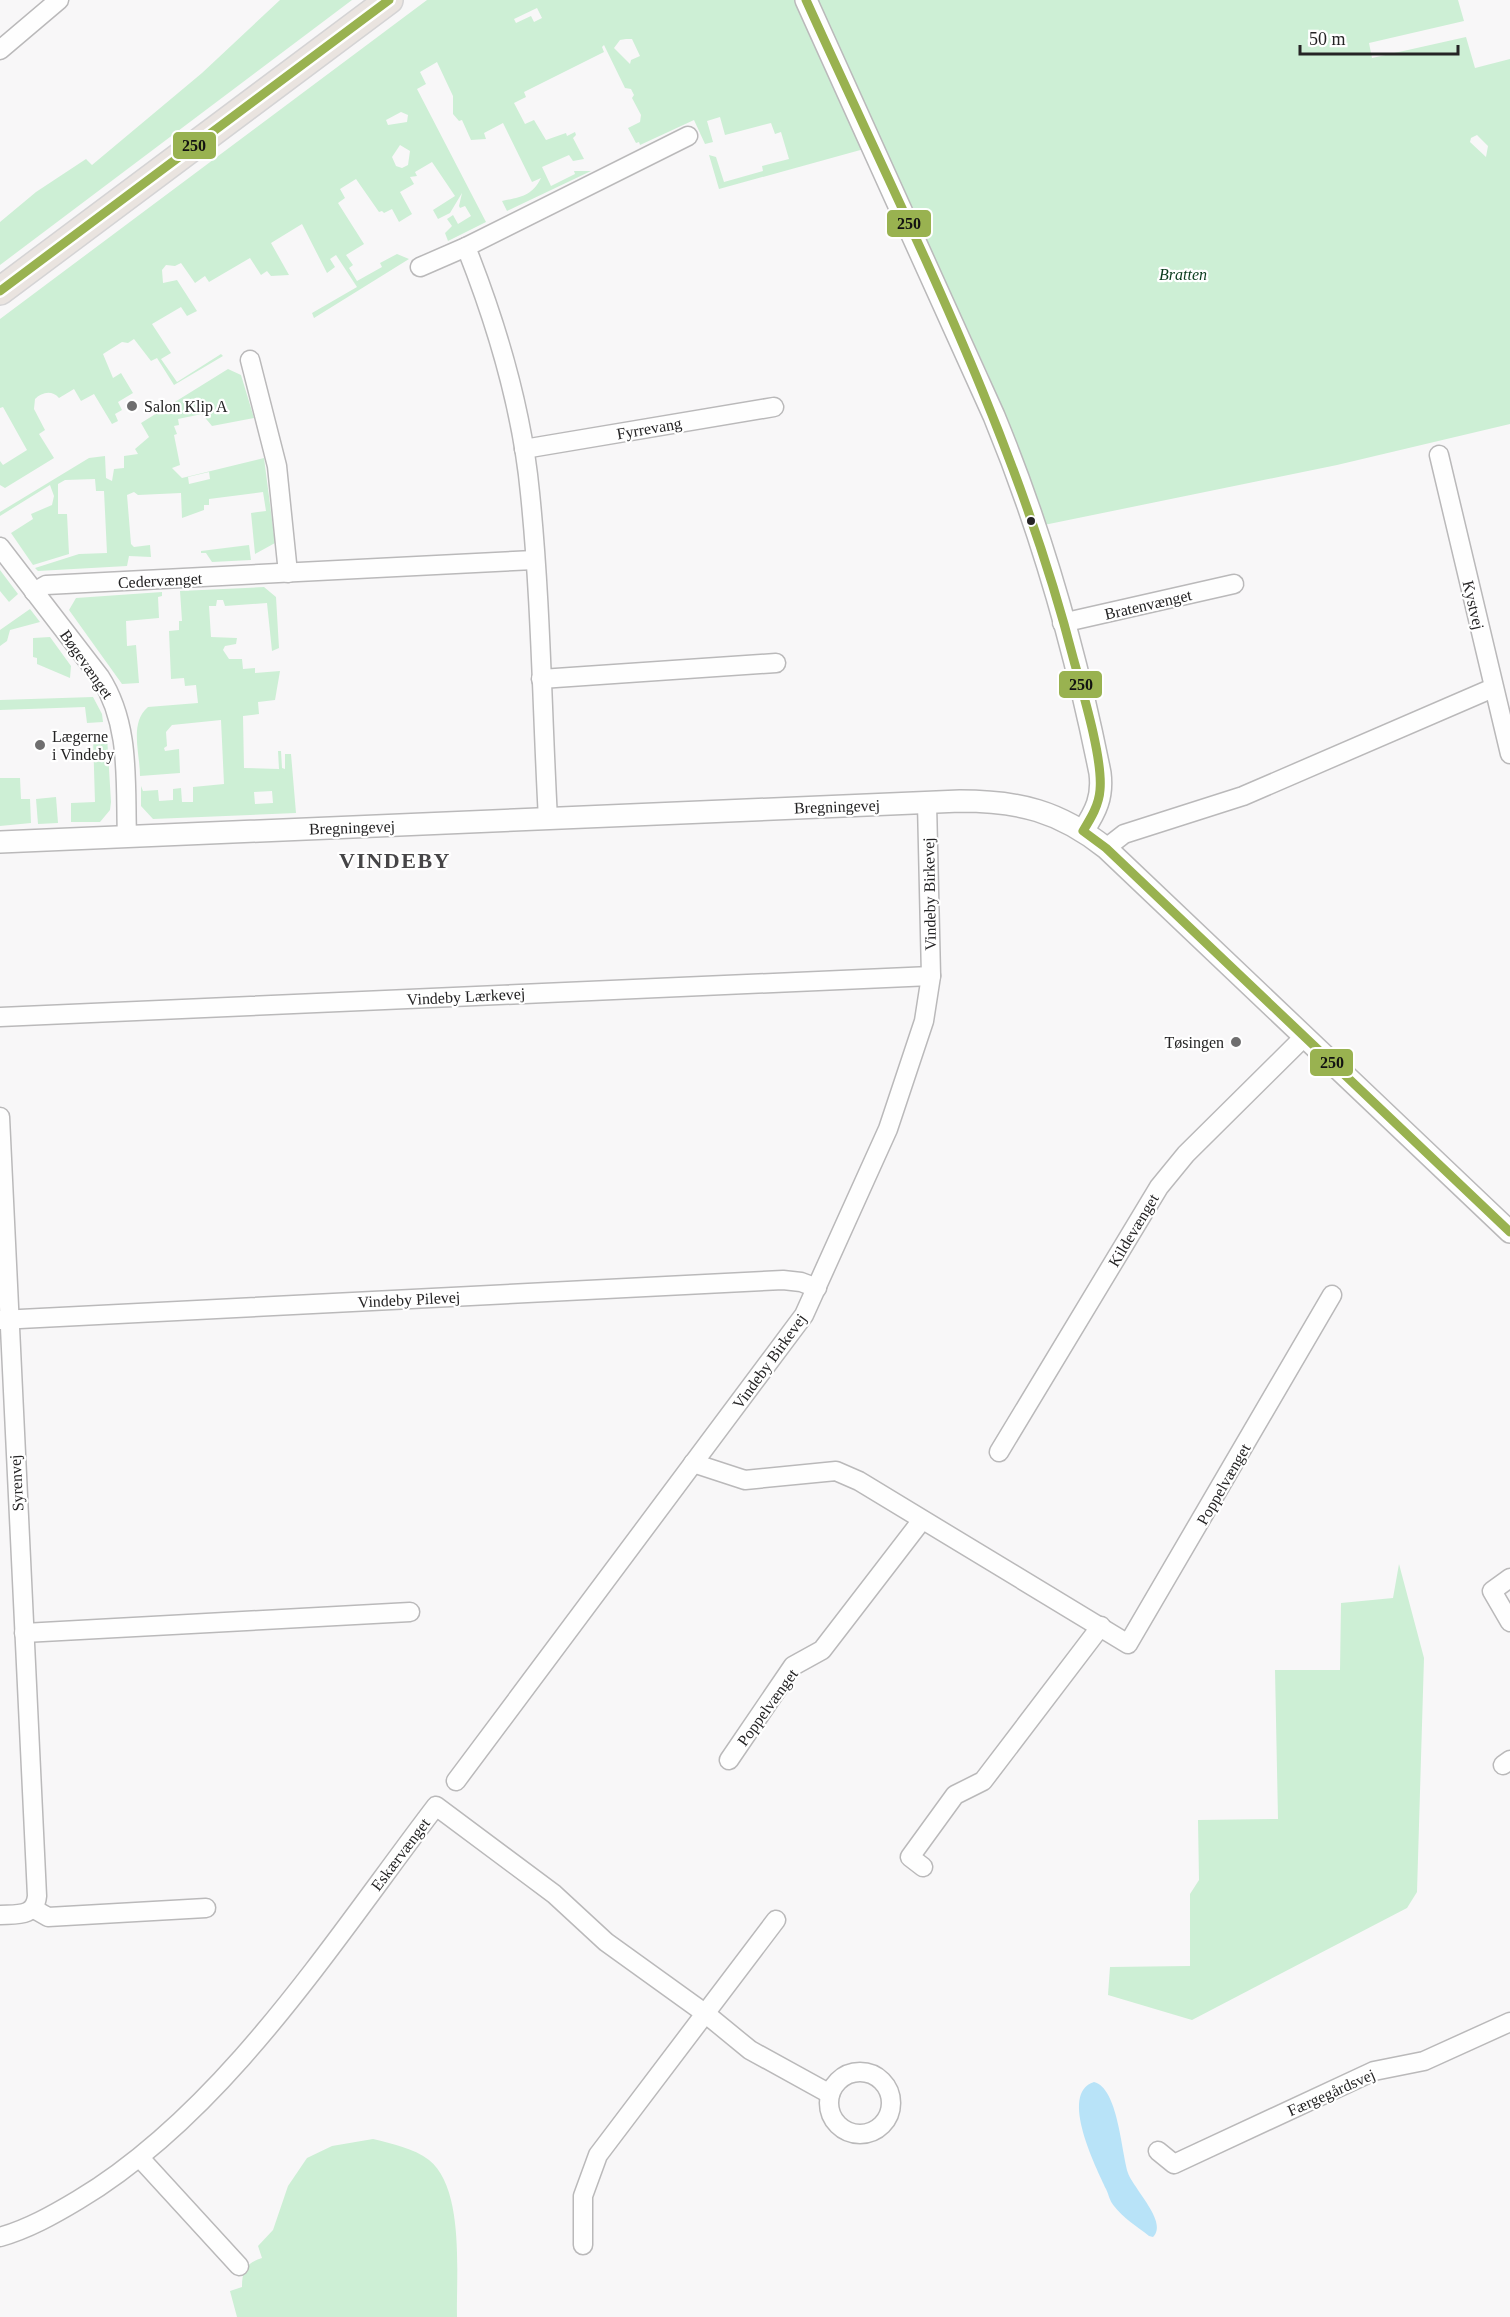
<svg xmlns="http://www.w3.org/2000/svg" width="1510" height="2317" font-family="Georgia,serif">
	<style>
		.green { fill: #cdefd5; fill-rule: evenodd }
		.water { fill: #b8e3f8 }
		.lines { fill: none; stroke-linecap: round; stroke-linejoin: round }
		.minor-casing { stroke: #bab9ba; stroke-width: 21 }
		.tertiary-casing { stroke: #bab9ba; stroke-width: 24 }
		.primary-casing { stroke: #d5d4d5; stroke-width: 30 }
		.minor { stroke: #fefefe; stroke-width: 18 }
		.tertiary { stroke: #fefefe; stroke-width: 21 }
		.primary { stroke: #eae4e0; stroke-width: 27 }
		.bus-1-casing { stroke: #fff; stroke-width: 14 }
		.bus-1 { stroke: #99b250; stroke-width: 9 }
		.poi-dot { fill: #6f6e6f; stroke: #fff; stroke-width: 2 }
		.bus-dot { fill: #252425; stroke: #fff; stroke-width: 2 }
		.labels { text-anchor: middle; stroke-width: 4.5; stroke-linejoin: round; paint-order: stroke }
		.park-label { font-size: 16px; font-style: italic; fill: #093a1c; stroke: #fff }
		.poi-label { font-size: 16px; fill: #252425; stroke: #fff; text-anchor: start }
		.street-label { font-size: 16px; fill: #252425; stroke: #fff }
		.district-label { font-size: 22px; font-weight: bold; letter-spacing: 1.5px; fill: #464547; stroke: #fff }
		.line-badge { stroke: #fff; stroke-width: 2 }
		.pale-badge-label { font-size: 16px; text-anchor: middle; font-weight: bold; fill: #111 }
	</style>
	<rect width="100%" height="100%" fill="#f8f7f8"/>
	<g class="green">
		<path d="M280 0H352L0 265V222L36 192 86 159 92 165 202 73Z"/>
		<path d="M427 0H796L864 149 719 189 709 155 716 157 724 182 763 171 762 166 789 159 781 132 775 134 771 123 725 135 720 117 707 121 713 142 705 144 694 120 640 145 639 142 636 143 628 128 640 122 641 115 632 98 634 95 631 89 625 88 604 45 602 47 604 52 524 92 526 97 514 103 525 124 534 120 546 140 566 133 567 136 575 132 576 135 573 138 584 159 573 161 569 155 542 167 551 186 575 174 574 171H591L507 211 502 201C521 197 532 196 541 178L532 182 503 123 484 133 486 139 471 140 462 120 459 121 453 114V96L437 62 420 72 426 84 417 89 486 222 448 241 445 233 452 226 447 219 453 215 458 224 471 216 465 206 460 208 459 206 462 193 450 213 438 219 433 210 455 196 432 162 415 172 417 176 410 177 414 184 400 192 412 214 399 222 392 209 384 213 382 211 379 212 356 179 340 189 345 198 338 203 364 244 346 255 353 265 349 268 357 281 382 267 380 263 397 254 409 259 314 318 312 313 357 287 336 255 330 259 335 267 327 273 302 224 271 243 289 275 271 276 267 271 261 275 250 258 209 282 205 276 195 283 181 263 175 266 166 265 162 270 163 283 177 280 197 311 187 316 181 307 152 324 171 353 161 359 177 382 221 354 223 356 174 385 157 358 151 361 134 339 128 343 122 342 103 354 113 378 121 373 133 393 118 402 122 410 115 414 118 421 112 424 94 394 81 401 74 389 59 398C52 390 42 392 35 399L34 409 45 430 39 434 54 458 5 488 0 485V461L3 465 27 450 3 407 0 408V319ZM537 8 542 18 534 22 531 16 516 23 514 19ZM626 39H632L640 56 631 60 630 64 614 48 620 40ZM401 112 408 115 407 122 388 125 386 120ZM400 145 410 151 408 165 402 168 396 166 392 157Z"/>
		<path d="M816 0H1458L1464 21 1369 43 1372 58 1466 37 1475 68 1510 59V424L1337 465 1044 525 1024 463 988 374ZM1477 135 1488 146 1486 157 1470 142 1471 138Z"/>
		<path d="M228 369 241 375 254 418 212 426 202 414 178 419 179 425 174 426 177 434 174 435 180 465 172 468 182 478 264 458 275 543 255 554 251 513 266 511 263 492 209 499V505H204V510L182 518 181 493 138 495 134 492 127 495 131 544 134 547 150 545 151 557 129 556 127 566 38 571 35 568 79 554 107 553 104 491H96L95 479 65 480 58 484V514H67L69 554 33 565 11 533 33 519 31 514 52 505 54 496 50 485 0 516V512L89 458 105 456 106 478 112 481 114 469 124 468V456L138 454 135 449 149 437 141 423ZM209 472 210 479 189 484 188 477Z"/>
		<path d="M249 545 251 560 212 562 206 553H201V551Z"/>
		<path d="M0 570 18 594 9 602 0 591Z"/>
		<path d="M264 587 276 597 279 648 272 651 267 603 225 606 223 600H217L216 606H209L211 637 237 638 236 644 225 646 223 650 229 659H242L243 669 255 668V673L280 671 275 700 258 702 259 714 243 716 244 768 279 769 278 751H281L282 768 285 769V754H291L296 813 153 819 141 806V786L143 791 158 790 159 801 173 800V789L181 788 182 802H193V787L224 784 221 720 172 725 166 732 167 746 164 748 165 751 179 749 180 773 140 776C140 753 129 723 148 707L198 703 196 685 185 686 184 678 171 679 169 631 179 630V621H182L180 591ZM272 791 273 803 255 804 254 792Z"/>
		<path d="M162 592V596L158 597 159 618 126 621 127 646 136 645 139 683 122 684 69 610 76 598Z"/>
		<path d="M30 609 40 622 10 630 7 641 0 646V630Z"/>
		<path d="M50 637 71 666 70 678 37 664V658L33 657V638Z"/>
		<path d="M93 697 102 714 103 722 87 723 85 707 0 710V700Z"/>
		<path d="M93 736H107L111 802 110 810 100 822H71V803L95 802Z"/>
		<path d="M0 778H20L21 799H30L31 823 0 826Z"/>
		<path d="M56 797 58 823 38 824 36 799Z"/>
		<path d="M1399 1564 1424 1658 1417 1892 1407 1908 1192 2020 1108 1995 1110 1967 1190 1966V1894L1199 1880 1198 1820 1278 1819 1275 1670H1340L1341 1603 1393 1598Z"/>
		<path d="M373 2139C393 2144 413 2148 429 2160 465 2189 456 2275 457 2317H237L230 2291 242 2287C242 2270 246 2263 262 2258L258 2246 273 2230 288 2186 307 2158 332 2146Z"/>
	</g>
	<path class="water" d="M1094 2082C1118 2088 1121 2150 1128 2173 1133 2188 1169 2223 1153 2237L1149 2236C1138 2227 1123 2218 1114 2206 1109 2200 1109 2195 1106 2189 1097 2169 1058 2093 1094 2082Z"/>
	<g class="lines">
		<g class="minor-casing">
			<g id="minor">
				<path d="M0 50 59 0"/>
				<path d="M420 267 466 247"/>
				<path d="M250 360 277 466 288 573"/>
				<path d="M524 449 774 407"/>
				<path d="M1439 455 1510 754"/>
				<path d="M0 547 100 677C131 725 125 782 127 837"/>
				<path d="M34 592 46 585 534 560"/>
				<path d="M1062 623 1234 584"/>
				<path d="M541 679 776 663"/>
				<path d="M548 819C542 710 541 600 530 493 522 409 497 325 466 247L688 136"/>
				<path d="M1106 848 1124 834 1243 796 1493 688"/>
				<path d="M0 1017 931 976"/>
				<path d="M0 1117 37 1896C35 1917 17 1914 0 1915"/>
				<path d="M0 1320 783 1280 801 1282 817 1288"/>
				<path d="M999 1452 1159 1187 1186 1154 1304 1037"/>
				<path d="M693 1463 745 1480 836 1471 859 1481 1128 1644 1332 1295"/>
				<path d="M1510 1578 1492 1591 1510 1622"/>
				<path d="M24 1633 410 1612"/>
				<path d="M729 1760 793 1666 822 1650 922 1520"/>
				<path d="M1503 1765 1510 1760"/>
				<path d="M456 1781 804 1315 888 1129 924 1021 931 976 927 803"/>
				<path d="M923 1867 910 1857 955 1795 983 1781 1101 1626"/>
				<path d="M34 1909 48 1917 206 1908"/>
				<circle cx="860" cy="2103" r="31"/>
				<path d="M1158 2151 1174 2164 1374 2071 1424 2061 1510 2022"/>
				<path d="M140 2158 239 2266"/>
				<path d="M0 2237C28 2229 53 2215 78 2200 225 2112 333 1941 436 1806L554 1894 606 1942 706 2014 750 2050 830 2094"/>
				<path d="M583 2245V2196L598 2155 776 1920"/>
			</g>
		</g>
		<g class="tertiary-casing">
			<g id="tertiary">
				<path d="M806 0 994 416C1041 530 1076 653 1100 773 1103 797 1096 811 1083 831"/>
				<path d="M0 842 960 801C1019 801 1059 811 1106 848L1510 1232"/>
			</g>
		</g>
		<g class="primary-casing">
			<path id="primary" d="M0 291 389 0"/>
		</g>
		<use href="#minor" class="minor"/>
		<use href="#tertiary" class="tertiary"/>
		<use href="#primary" class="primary"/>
		<g class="bus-1-casing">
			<g id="bus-1">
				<path d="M806 0C904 217 1015 430 1074 661 1083 693 1103 759 1100 790 1099 805 1091 818 1083 831L1106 848 1510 1232"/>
				<path d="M0 291 389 0"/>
			</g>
		</g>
		<use href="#bus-1" class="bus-1"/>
	</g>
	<g class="poi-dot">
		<circle cx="132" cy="406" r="6"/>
		<circle cx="40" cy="745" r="6"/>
		<circle cx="1236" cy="1042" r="6"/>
	</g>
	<circle class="bus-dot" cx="1031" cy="521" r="5"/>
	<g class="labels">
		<g class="park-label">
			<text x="1183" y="280">Bratten</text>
		</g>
		<g class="poi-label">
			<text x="144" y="412">Salon Klip A</text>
			<text x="52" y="742">Lægerne<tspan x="52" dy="18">i Vindeby</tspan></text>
			<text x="1224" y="1048" text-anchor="end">Tøsingen</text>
		</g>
		<g class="street-label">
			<text transform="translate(649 428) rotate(-10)" y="6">Fyrrevang</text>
			<text transform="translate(160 580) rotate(-3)" y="6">Cedervænget</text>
			<text transform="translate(1148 604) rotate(-13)" y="6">Bratenvænget</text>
			<text transform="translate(1474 605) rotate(77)" y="6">Kystvej</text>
			<text transform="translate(87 664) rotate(55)" y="6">Bøgevænget</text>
			<text transform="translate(837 806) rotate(-2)" y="6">Bregningevej</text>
			<text transform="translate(352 827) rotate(-2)" y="6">Bregningevej</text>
			<text transform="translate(929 894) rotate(-91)" y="6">Vindeby Birkevej</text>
			<text transform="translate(466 996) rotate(-3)" y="6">Vindeby Lærkevej</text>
			<text transform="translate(1133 1230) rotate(-59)" y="6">Kildevænget</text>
			<text transform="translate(409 1299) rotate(-3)" y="6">Vindeby Pilevej</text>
			<text transform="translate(769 1361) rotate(-54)" y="6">Vindeby Birkevej</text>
			<text transform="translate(16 1483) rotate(-93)" y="6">Syrenvej</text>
			<text transform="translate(1223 1484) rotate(-60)" y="6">Poppelvænget</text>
			<text transform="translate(767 1707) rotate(-54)" y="6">Poppelvænget</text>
			<text transform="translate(400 1854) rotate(-53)" y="6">Eskærvænget</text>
			<text transform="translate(1331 2092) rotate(-24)" y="6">Færgegårdsvej</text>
		</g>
		<g class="district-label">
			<text x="395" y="868">VINDEBY</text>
		</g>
	</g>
	<g class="line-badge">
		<rect x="172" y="131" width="45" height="29" rx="6" fill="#99b250"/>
		<rect x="886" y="209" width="46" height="29" rx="6" fill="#99b250"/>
		<rect x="1058" y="670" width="45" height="29" rx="6" fill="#99b250"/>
		<rect x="1309" y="1048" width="45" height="29" rx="6" fill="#99b250"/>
	</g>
	<g class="pale-badge-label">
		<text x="194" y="151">250</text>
		<text x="909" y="229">250</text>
		<text x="1081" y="690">250</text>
		<text x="1332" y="1068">250</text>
	</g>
	<path d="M1300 45v9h158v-9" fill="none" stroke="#252425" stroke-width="3"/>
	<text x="1309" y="45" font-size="18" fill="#252425" stroke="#ffffff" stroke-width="4.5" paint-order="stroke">50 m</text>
</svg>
